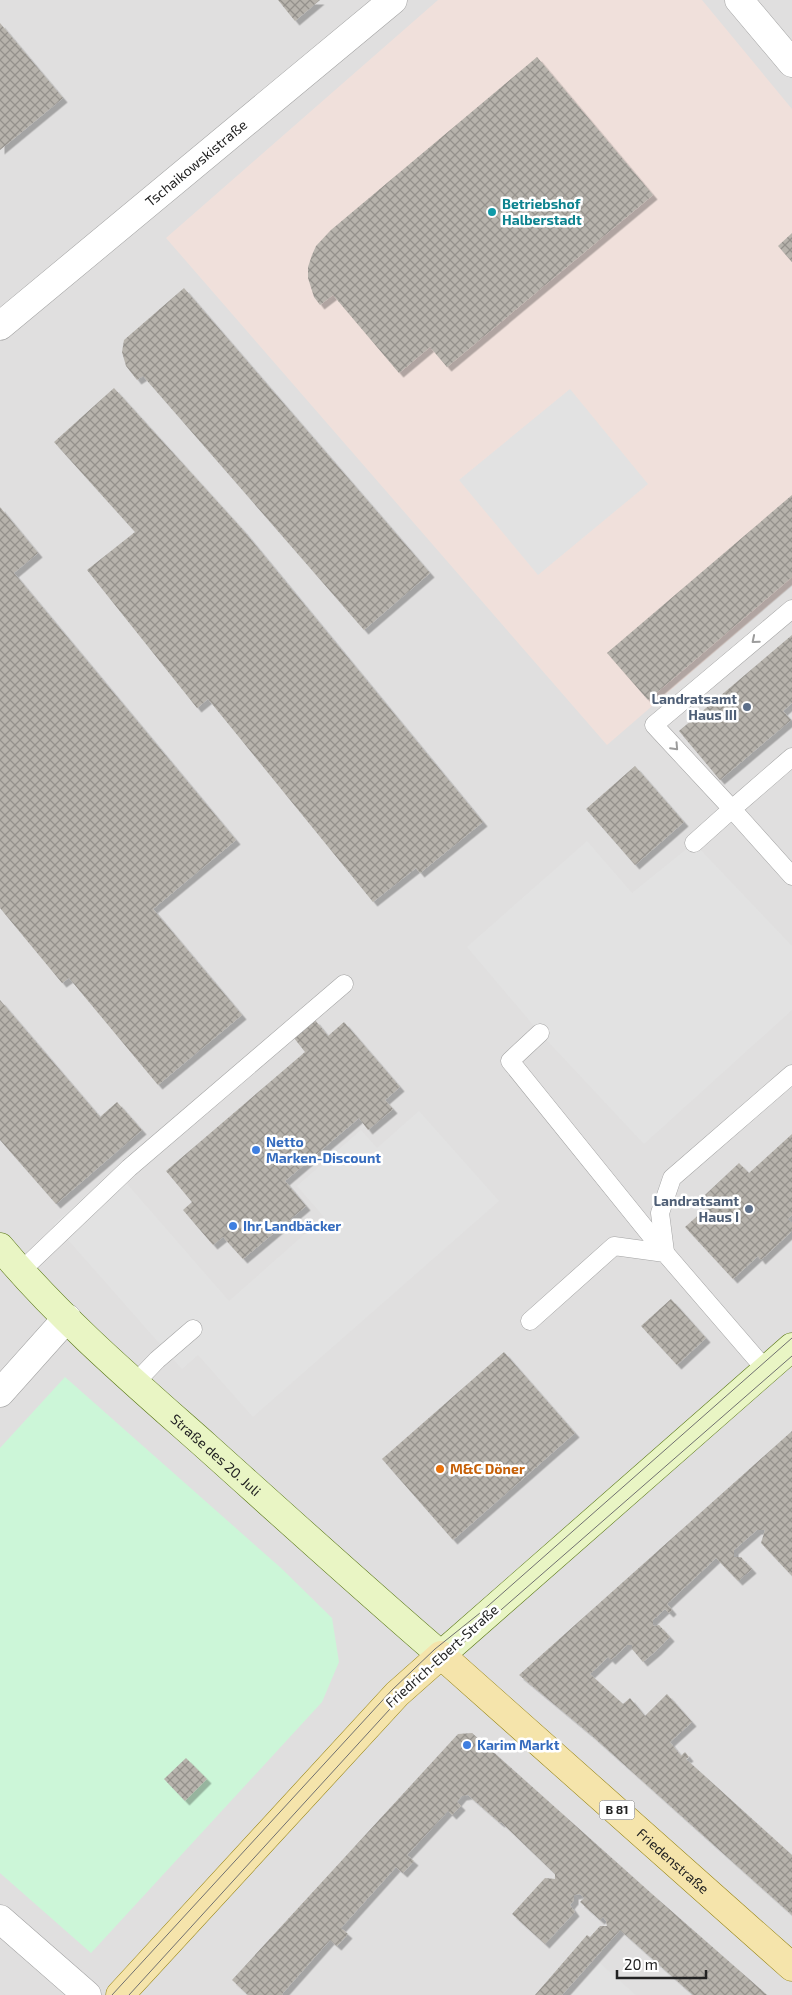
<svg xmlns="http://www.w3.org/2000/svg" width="792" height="1995" font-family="'Exo 2',sans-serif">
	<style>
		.residential { fill: #e0dfdf }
		.commercial { fill: #f0e0db }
		.park { fill: #ccf6d8 }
		.parking { fill: #e2e2e2 }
		.building { fill: url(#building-cross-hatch); filter: url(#shadow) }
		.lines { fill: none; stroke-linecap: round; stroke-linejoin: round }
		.lane-casing { stroke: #a3a3a3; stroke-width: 19 }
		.street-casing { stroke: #a3a3a3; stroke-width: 29 }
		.secondary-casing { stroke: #54730f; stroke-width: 29 }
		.primary-casing { stroke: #93810d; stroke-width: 29 }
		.lane { stroke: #fff; stroke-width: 18 }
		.street { stroke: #fff; stroke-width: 28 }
		.secondary { stroke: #e9f5c4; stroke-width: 28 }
		.primary { stroke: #f5e4ab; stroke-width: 28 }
		.tram { stroke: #707070; stroke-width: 1 }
		.oneway { stroke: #9c9c9c }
		.culture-dot { fill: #0f9aa8; stroke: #fff; stroke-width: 2 }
		.service-dot { fill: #5c6f8a; stroke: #fff; stroke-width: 2 }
		.shop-dot { fill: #3f7fe0; stroke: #fff; stroke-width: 2 }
		.food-dot { fill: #e8710a; stroke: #fff; stroke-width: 2 }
		.labels { text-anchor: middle; stroke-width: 5; stroke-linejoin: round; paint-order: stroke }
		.shield { fill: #fff; stroke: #646464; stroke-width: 1 }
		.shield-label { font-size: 12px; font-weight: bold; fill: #222 }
		.street-label { font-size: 14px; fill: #222; stroke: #fff }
		.culture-label { font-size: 14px; font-weight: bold; fill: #0d838f; stroke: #fff; text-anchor: start }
		.service-label { font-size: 14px; font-weight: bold; fill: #4e5e75; stroke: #fff; text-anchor: end }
		.shop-label { font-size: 14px; font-weight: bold; fill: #366cbe; stroke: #fff; text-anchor: start }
		.food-label { font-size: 14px; font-weight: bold; fill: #c56008; stroke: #fff; text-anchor: start }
	</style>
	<defs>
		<pattern id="building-cross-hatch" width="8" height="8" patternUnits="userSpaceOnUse" patternTransform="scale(1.25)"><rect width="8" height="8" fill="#b7b3ac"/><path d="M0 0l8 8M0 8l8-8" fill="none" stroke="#94918c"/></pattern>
		<filter id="shadow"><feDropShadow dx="4.5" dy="4.5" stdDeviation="0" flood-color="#0004"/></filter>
	</defs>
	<rect width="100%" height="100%" fill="#f1f0ea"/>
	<rect class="residential" x="0" y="0" width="792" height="1995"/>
	<path class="commercial" d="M438 0H702L792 109V585L607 745 166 238Z"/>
	<path class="park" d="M65 1377 281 1568 332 1618 339 1662 322 1702 91 1953 0 1873V1448Z"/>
	<g class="parking">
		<path d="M570 389 648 484 538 575 459 480Z"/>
		<path d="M587 841 632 893 694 843 792 946V1010L644 1144 540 1033 467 947Z"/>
		<path d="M419 1111 499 1201 253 1417 198 1355 182 1369 54 1224 115 1170 229 1301 324 1217 297 1186 361 1130 377 1148Z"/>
		<path d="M600 1963 636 1995H571Z"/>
	</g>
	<g class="building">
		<path d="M278 0H320L295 21Z"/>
		<path d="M0 23 63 98 0 150Z"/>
		<path d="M537 57 653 195 447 367 430 347 399 373 333 295 320 305 314 297 308 278V267L312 255 316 246 331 230Z"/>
		<path d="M792 233V262L778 246Z"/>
		<path d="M184 288 430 573 364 630 143 376 137 380 126 366 122 352 124 340Z"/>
		<path d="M114 388 243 530 483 822 420 873 416 868 373 902 208 699 197 708 87 570 135 532 54 442Z"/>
		<path d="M792 495V577L648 700 607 653Z"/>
		<path d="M0 507 38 553 14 573 236 840 153 909 242 1015 158 1085 69 978 62 983 0 908Z"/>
		<path d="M792 635V703L783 711 791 720 720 780 679 731Z"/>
		<path d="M635 766 684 822 635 865 586 809Z"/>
		<path d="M0 1000 100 1117 117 1102 142 1130 56 1204 0 1140Z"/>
		<path d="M315 1020 328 1036 344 1022 400 1087 385 1100 393 1109 368 1130 359 1118 285 1181 306 1206 243 1259 223 1237 213 1245 183 1210 192 1202 166 1171 305 1052 294 1038Z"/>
		<path d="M792 1134V1215L788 1219 792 1223V1231L761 1260 758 1256 733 1279 685 1227 712 1203 705 1195 739 1163 749 1173Z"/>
		<path d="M671 1299 706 1338 677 1365 641 1326Z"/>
		<path d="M504 1352 575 1433 453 1540 382 1459Z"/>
		<path d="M792 1431V1576L761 1543 765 1530H757L734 1550V1557H741L752 1569 738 1581 716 1558 667 1604 672 1610 669 1613 665 1609 653 1620V1626L659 1625 670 1637 656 1651 643 1662 632 1649V1645H627L611 1660 608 1657 590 1674 623 1704 630 1698 645 1716 667 1694 692 1722 670 1742 681 1756 685 1752 689 1757 686 1759 792 1855V1915L590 1734 519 1675Z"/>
		<path d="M472 1733 652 1894 767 1995H693L620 1930 562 1995H535L587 1935 590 1937 600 1926H607L606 1921 603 1917 600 1920 580 1902 584 1898 580 1894 574 1895V1900L570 1905 575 1912 545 1944 512 1914 545 1878 555 1879V1874L501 1822 500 1823 468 1795 462 1796 457 1802 461 1806 452 1815 448 1811 407 1855 414 1861 403 1873 396 1867 341 1928 348 1934 337 1946 330 1940 282 1994 283 1995H248L232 1980 458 1734Z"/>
		<path d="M186 1758 207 1779 185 1801 164 1779Z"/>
	</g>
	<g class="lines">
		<g class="lane-casing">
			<g id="lane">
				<path d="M792 757 732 809 792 876"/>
				<path d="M694 843 732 809 654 725 792 609"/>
				<path d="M540 1033 510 1061 665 1253"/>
				<path d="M665 1252 660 1213 672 1178 792 1074"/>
				<path d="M21 1271 129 1168 344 984"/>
				<path d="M530 1321 614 1246 665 1253 766 1370"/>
				<path d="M135 1383 157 1360 193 1329"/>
			</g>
		</g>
		<g class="street-casing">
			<g id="street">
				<path d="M739 0 792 63"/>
				<path id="s1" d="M0 326 393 0"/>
				<path d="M0 1393 67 1318"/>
				<path d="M0 1919 87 1995"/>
			</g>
		</g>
		<g class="secondary-casing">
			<g id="secondary">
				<path id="s2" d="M0 1247C61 1320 135 1383 206 1446 284 1516 362 1587 441 1655L792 1347"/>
			</g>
		</g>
		<g class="primary-casing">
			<g id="primary">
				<path id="s3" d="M120 1995 397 1694 441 1655 792 1967"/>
			</g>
		</g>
		<use href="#lane" class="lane"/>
		<use href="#street" class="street"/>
		<use href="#secondary" class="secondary"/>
		<use href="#primary" class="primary"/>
		<g class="tram">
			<path d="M112 1995 392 1690 435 1649 480 1613 792 1338"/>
			<path d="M129 1995 400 1698 792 1356"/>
		</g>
	</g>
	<defs><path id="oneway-chevron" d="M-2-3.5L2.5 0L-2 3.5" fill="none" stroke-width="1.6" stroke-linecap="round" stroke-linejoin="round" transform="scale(1.25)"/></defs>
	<g class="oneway">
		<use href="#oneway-chevron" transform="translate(755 640) rotate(140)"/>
		<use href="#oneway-chevron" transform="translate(675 747) rotate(47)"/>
	</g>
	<circle class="culture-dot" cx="492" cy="212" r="5"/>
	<g class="service-dot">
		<circle cx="747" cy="707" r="5"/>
		<circle cx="749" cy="1209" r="5"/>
	</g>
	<g class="shop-dot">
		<circle cx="256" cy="1150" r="5"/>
		<circle cx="233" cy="1226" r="5"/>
		<circle cx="467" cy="1745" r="5"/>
	</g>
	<circle class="food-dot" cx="440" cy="1469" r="5"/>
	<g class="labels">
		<rect class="shield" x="599.5" y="1800.5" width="35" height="19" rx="4"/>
		<g class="shield-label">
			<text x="617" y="1814">B 81</text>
		</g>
		<g class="street-label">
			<text dy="5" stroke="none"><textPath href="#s1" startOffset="255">Tschaikowskistraße</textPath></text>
			<text dy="5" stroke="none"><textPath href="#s2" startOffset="300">Straße des 20. Juli</textPath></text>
			<text transform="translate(442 1656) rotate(-42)" y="5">Friedrich-Ebert-Straße</text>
			<text dy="5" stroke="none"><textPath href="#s3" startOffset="778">Friedenstraße</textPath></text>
		</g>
		<g class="culture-label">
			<text x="502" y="209">Betriebshof<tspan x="502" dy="16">Halberstadt</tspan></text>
		</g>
		<g class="service-label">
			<text x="737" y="704">Landratsamt<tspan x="737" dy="16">Haus III</tspan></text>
			<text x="739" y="1206">Landratsamt<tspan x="739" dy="16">Haus I</tspan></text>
		</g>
		<g class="shop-label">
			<text x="266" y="1147">Netto<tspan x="266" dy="16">Marken-Discount</tspan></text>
			<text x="243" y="1231">Ihr Landbäcker</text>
			<text x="477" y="1750">Karim Markt</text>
		</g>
		<g class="food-label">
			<text x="450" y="1474">M&amp;C Döner</text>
		</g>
	</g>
	<path d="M617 1970v8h89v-8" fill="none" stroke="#222222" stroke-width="2.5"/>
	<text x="624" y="1970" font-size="15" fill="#222222" stroke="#ffffff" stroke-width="4" paint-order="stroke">20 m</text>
</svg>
